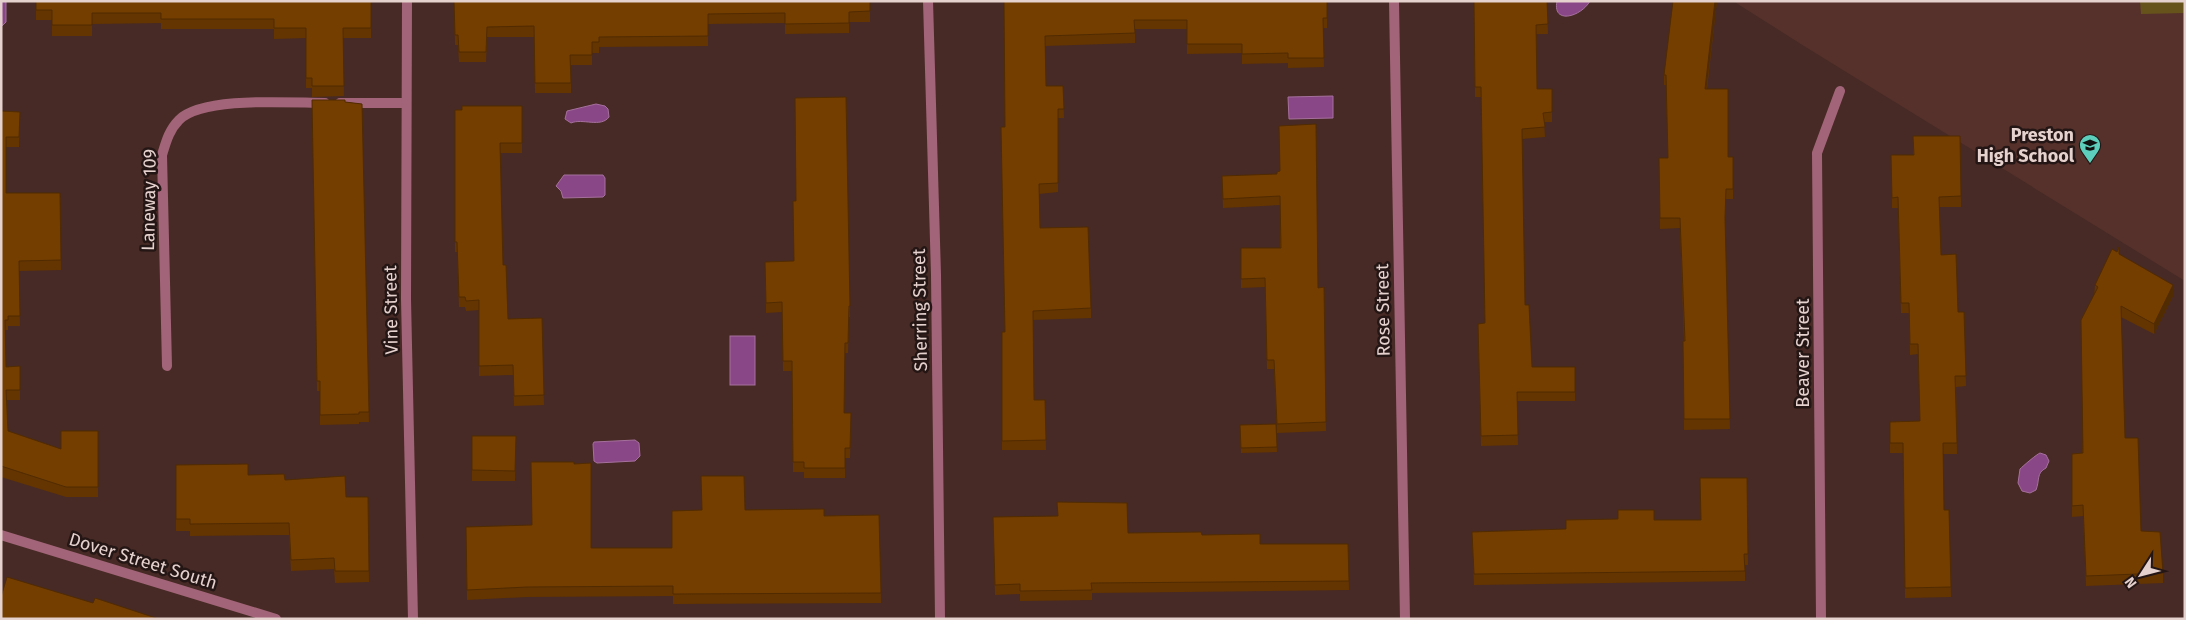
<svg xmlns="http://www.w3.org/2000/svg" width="2186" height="620" font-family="'Fira Sans',sans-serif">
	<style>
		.built { fill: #56312b }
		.green { fill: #66531c }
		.water { fill: #8a4787; stroke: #a5709c }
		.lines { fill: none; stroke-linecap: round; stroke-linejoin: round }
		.service { stroke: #a26478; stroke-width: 10 }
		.minor { stroke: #a26478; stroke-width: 10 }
		.wall { fill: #643501 }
		.shaded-wall { fill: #512b01 }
		.building { fill: #743e01; stroke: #512b01 }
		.labels { text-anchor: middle; stroke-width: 5; stroke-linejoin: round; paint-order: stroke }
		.poi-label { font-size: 18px; font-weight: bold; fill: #e5d1ce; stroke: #241614; text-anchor: end }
		.street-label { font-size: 18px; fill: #e5d1ce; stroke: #241614 }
	</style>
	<rect width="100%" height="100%" fill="#472a25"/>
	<path class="built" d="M1733 1H2185V281L1804 46Z"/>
	<path class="green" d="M2140 1H2185V13L2141 14Z"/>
	<g class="water">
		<path d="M1 1H6V22L2 26Z"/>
		<path d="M1557 1H1590C1581 17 1552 25 1557 1Z"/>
		<path d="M1333 96V118L1289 119 1288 97Z"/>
		<path d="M596 104 605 106 608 109 609 117C601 128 582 118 571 123L565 119 567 111Z"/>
		<path d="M564 175H603L605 178V195L603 197 563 198 561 191 556 186Z"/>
		<rect x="730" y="336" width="25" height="49"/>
		<path d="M635 440 639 443 640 456 635 461 597 463 594 461 593 444 594 442Z"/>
		<path d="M2040 453 2046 455 2049 461 2046 468C2036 473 2040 480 2036 490L2030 493 2022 491 2018 483 2020 469C2023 466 2037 454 2040 453Z"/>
	</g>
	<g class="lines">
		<g class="service">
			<path d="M340 103H406"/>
			<path d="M167 366 162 155C166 142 169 130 179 120 203 96 291 103 325 103"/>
		</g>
		<g class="minor">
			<path d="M407 1 406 299 413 619"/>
			<path d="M928 1 936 275 940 619"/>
			<path d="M1394 1 1405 619"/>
			<path d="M1 535 276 619"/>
			<path d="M1821 619 1817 153 1840 91"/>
		</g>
	</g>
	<g class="wall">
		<path d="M36 1H371V38H343L344 96 312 97V88H306V38L274 39V29H161V23L92 24V36H52V20H36Z"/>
		<path d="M454 1 870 11V22H849V33L785 34V23L708 24V46L599 47V53H592V65H571V93H535L534 37H487L486 62H459L458 45H455Z"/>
		<path d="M1004 1H1327V28H1323L1324 67 1288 68V63L1242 64V53L1187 54V29H1135V43L1045 46 1046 86H1063L1064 118H1058V192L1039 194 1040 228 1091 308V318L1033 320 1034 400H1045L1046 450H1002V332H1005V127Z"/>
		<path d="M1474 1H1547L1548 34H1536L1537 89H1552V122H1544L1545 137 1522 139 1525 305 1532 367H1575V401H1517L1518 445 1481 446 1478 333 1485 323 1481 97H1475Z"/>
		<path d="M1717 1 1707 89 1728 157H1733V199H1726L1725 222 1730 429 1684 430 1683 341H1684L1680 228 1660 229 1659 158H1668L1666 85H1664V75Z"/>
		<path d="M846 97 850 317H849L848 353H845L844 413 851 424 850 458H845V478H804V472H793L792 371H783L782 312 766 313 765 262 794 261 796 201Z"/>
		<path d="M312 100 345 102 362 104 369 422H359V424L320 425V391H317Z"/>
		<path d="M522 106V153H500L503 265 508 319 542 318 544 405 514 406 513 375 479 376V310L466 311 465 307H459L457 252H455V110Z"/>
		<path d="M1 111 20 112 19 147H6V193H60L61 270 19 271 20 326H8V330H5L6 367 20 366V400H7L8 431 61 449 98 431V497H66L1 477Z"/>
		<path d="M1913 136H1960L1961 207H1939L1941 255 1958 312H1964L1966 386 1956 387 1957 454H1943L1944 510H1949L1951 597 1905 598 1903 453H1890V422L1920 421 1918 354 1910 355 1909 313H1901L1898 208H1892L1891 155H1913Z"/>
		<path d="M1277 174 1318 288 1324 287 1326 431 1277 433 1274 369H1267L1265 287 1241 288V248H1280V205L1223 208 1222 176Z"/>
		<path d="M2119 254 2173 296 2154 334 2121 317 2125 438 2141 531 2163 573V583L2086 586 2083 516 2072 517V454L2082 453 2095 285Z"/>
		<path d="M1276 424 1277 452 1241 453 1240 425Z"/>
		<path d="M472 436H516L515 481H472Z"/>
		<path d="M574 464 591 548H672L745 510 824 516 879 515 881 603 673 604V596L527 597 467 600 466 527 532 525Z"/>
		<path d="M176 465 285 480 346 497H368L369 582 335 583 334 569 291 571 289 535 190 536V531H176Z"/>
		<path d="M1747 478 1748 565H1745V581L1474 585 1472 532 1566 529 1654 520H1701Z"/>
		<path d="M993 527 1128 533 1202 535 1260 544H1348L1349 590 1092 593V600L1020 601V594L995 595Z"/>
	</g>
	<g class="shaded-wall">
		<path d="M1715 1H1717L1705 100V89Z"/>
		<path d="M2173 285V296L2154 334V324Z"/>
	</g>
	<g class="building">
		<path d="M36 1H371V28H343L344 86H312V78H306V28H274V19H161V13H92V25H52V10H36Z"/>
		<path d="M454 1H870V11L849 12V23L785 24V13L708 14V36L599 37V42H592V55H570L571 83H535L534 26 487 27 486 52H459L458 35H455Z"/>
		<path d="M1004 1H1327V18H1323L1324 58H1288V53L1242 54V44H1187V20H1134L1135 33 1045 36 1046 86H1063L1064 109H1058V183L1039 184 1040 228 1088 227 1091 308 1033 311 1034 400H1045L1046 440 1002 441V332H1005L1001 127H1005Z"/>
		<path d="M1474 1H1547L1548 24 1536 25 1537 89H1552V112L1543 113 1545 127 1522 129 1525 305H1529L1532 367H1575V392H1517L1518 435 1481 436 1478 324 1485 323 1481 87H1475Z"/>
		<path d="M1673 1H1715L1705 89H1728V157H1733V189H1726L1725 217 1730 419H1684L1683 341H1685L1680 218H1660L1659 158H1668L1666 75H1664Z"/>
		<path d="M846 97 850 306H849L848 343H845L844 413H851L850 448H845V468H804V462H793L792 361H783L782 302 766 303 765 262 794 261 793 201H796L795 98Z"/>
		<path d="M312 100H345V102L362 104 369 412H359V414L320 415V381H317Z"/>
		<path d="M462 106H522V143H500L503 265H506L508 319 542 318 544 395 514 396 513 365 479 366V300L466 301 465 297H459L457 242H455V110H462Z"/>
		<path d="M1 111 20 112 19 137H6V193H60L61 260 19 261 20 316H8V320H5L6 367 20 366V390H6L8 431 61 449V431H98V487H66L1 466Z"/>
		<path d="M1316 124 1318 288 1324 287 1326 422 1277 424 1274 360H1267L1265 278 1241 279V248H1281L1280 196 1223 199 1222 176 1277 174V172L1280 171 1279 126Z"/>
		<path d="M1913 136H1960L1961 196 1939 197 1941 255 1956 254 1958 312H1964L1966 376H1955L1957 443H1943L1944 510H1949L1951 587 1905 588 1903 443H1890V422L1920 421 1918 344H1910L1909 303H1901L1898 197 1892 198 1891 155H1914Z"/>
		<path d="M2119 247V254L2173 285 2154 324 2121 306 2125 438H2138L2141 531 2160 532 2163 573 2086 576 2083 505 2072 506V454L2083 453 2081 320 2098 287 2095 285 2112 249 2117 252Z"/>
		<path d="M1276 424 1277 447 1241 448 1240 425Z"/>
		<path d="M472 436H516L515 471 472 470Z"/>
		<path d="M531 462H574V464L591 463V548H672V511L702 510 701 476H744L745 510 824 509V516L879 515 881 593 673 594V586L527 587 467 590 466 527 532 525Z"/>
		<path d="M248 464V475L284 474 285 480 345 476 346 497H368L369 571H335L334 558 291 560 289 523 190 524V519H176V465Z"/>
		<path d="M1700 478H1747L1748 554H1744L1745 571 1474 574 1472 532 1566 529V520L1618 519V510H1654V520H1701Z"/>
		<path d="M1057 502 1127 503 1128 533 1201 532 1202 535 1260 534V544H1348L1349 581 1091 583 1092 590 1020 591V584L995 585 993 517 1058 516Z"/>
		<path d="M7 577 93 603 95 598 159 619H1V597Z"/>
	</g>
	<defs>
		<g id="school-pin" transform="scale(1.125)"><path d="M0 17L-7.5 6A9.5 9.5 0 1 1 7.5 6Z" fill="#5ccebb" stroke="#241614"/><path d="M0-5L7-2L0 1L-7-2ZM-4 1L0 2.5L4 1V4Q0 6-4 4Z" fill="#111"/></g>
	</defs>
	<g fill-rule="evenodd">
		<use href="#school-pin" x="2090" y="145"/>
	</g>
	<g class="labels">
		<g class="poi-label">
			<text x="2074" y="141">Preston<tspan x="2074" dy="21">High School</tspan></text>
		</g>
		<g class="street-label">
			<text transform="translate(149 200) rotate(-89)" y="6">Laneway 109</text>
			<text transform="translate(391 310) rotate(-91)" y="6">Vine Street</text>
			<text transform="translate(920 310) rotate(-91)" y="6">Sherring Street</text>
			<text transform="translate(1383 310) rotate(-91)" y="6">Rose Street</text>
			<text transform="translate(1803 353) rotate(-90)" y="6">Beaver Street</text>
			<text transform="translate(143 561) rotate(17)" y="6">Dover Street South</text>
		</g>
	</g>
	<rect width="2186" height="620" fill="none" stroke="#e5d1ce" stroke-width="5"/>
	<g transform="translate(2141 575) rotate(234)" stroke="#241614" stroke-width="4" paint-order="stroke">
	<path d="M0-4L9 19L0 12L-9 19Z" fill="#e5d1ce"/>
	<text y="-8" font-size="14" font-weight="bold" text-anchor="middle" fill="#e5d1ce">N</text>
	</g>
</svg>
